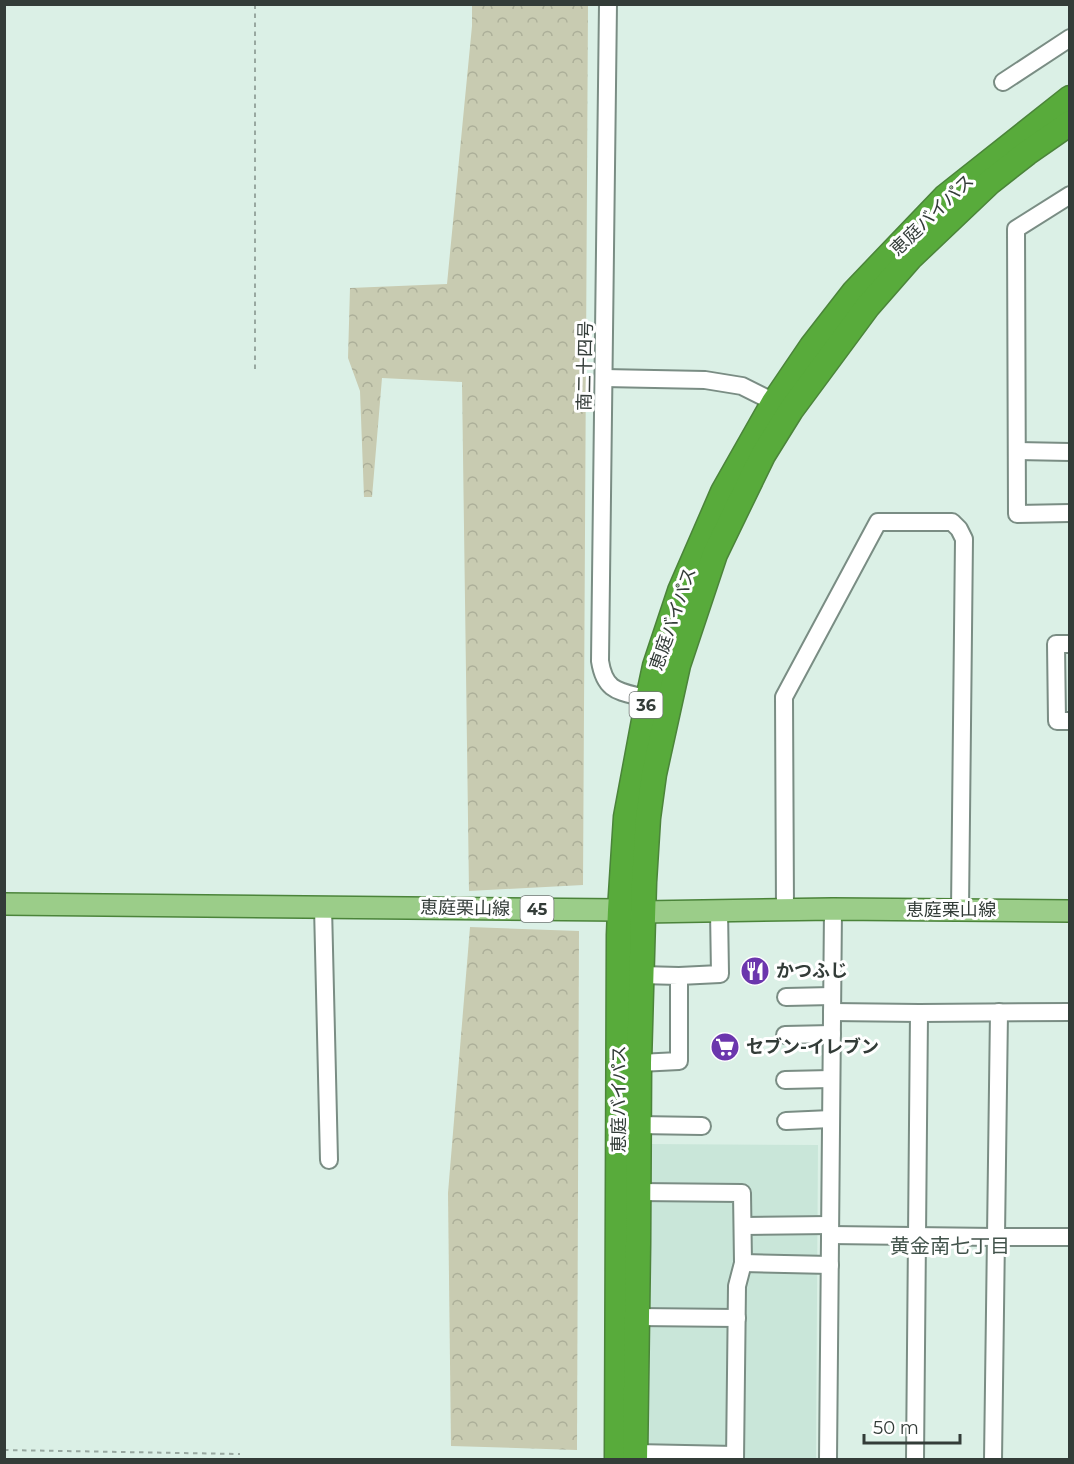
<svg xmlns="http://www.w3.org/2000/svg" width="1074" height="1464" font-family="Montserrat,'Noto Sans JP',sans-serif">
	<style>
		.built { fill: #c9e6d9 }
		.forest { fill: url(#forest-crowns) }
		.lines { fill: none; stroke-linecap: round; stroke-linejoin: round }
		.minor-casing { stroke: #7a8d84; stroke-width: 20 }
		.major-casing { stroke: #4b843a; stroke-width: 24 }
		.highway-casing { stroke: #4b843a; stroke-width: 27 }
		.path { stroke: #98a8a0; stroke-width: 2; stroke-dasharray: 4.5 4.5; stroke-linecap: butt }
		.minor { stroke: #fff; stroke-width: 16 }
		.major { stroke: #9bcd89; stroke-width: 21 }
		.highway { stroke: #58ab3b; stroke-width: 24 }
		.labels { text-anchor: middle; stroke-width: 6; stroke-linejoin: round; paint-order: stroke }
		.shield { fill: #fff; stroke: #707674; stroke-width: 1.5 }
		.shield-label { font-size: 16px; font-weight: bold; fill: #333c38 }
		.street-label { font-size: 18px; fill: #333c38; stroke: #fff }
		.poi-label { font-size: 18px; font-weight: bold; fill: #333c38; stroke: #fff; text-anchor: start }
		.neighbourhood-label { font-size: 20px; fill: #42534b; stroke: #fff }
	</style>
	<defs>
		<pattern id="forest-crowns" width="20" height="18" patternUnits="userSpaceOnUse" patternTransform="scale(1.5)"><rect width="20" height="18" fill="#c8cbb1"/><path d="M2 6a3 3 0 1 1 6 0M12 15a3 3 0 1 1 6 0" fill="none" stroke="#acaf99"/></pattern>
	</defs>
	<rect width="100%" height="100%" fill="#dbf0e6"/>
	<path class="built" d="M648 1144 818 1145 816 1459 647 1460Z"/>
	<g class="forest">
		<path d="M472 5H588L583 885 469 891 462 382 382 378 372 497H364L360 391 348 358 350 288 447 284 472 26Z"/>
		<path d="M470 927 579 931 577 1450 451 1446 448 1193Z"/>
	</g>
	<g class="lines">
		<g class="minor-casing">
			<g id="minor">
				<path d="M608 4 600 661C605 693 620 691 648 699"/>
				<path d="M1003 82 1070 38"/>
				<path d="M1070 195 1016 229 1017 514 1070 513"/>
				<path d="M604 378 705 380 742 386 774 402"/>
				<path d="M1017 451 1070 452"/>
				<path d="M1070 644H1056L1057 721H1070"/>
				<path d="M323 907 329 1160"/>
				<path d="M785 910 784 697 878 522H952L959 529 964 539 960 910"/>
				<path d="M679 976 720 974 719 911"/>
				<path d="M786 997 832 996"/>
				<path d="M832 1012 919 1013 1070 1012"/>
				<path d="M785 1035 832 1034"/>
				<path d="M639 1063 679 1061V976L641 975"/>
				<path d="M785 1080 831 1079"/>
				<path d="M786 1121 831 1119"/>
				<path d="M638 1125 702 1126"/>
				<path d="M638 1192 742 1193 743 1263 737 1286 735 1460"/>
				<path d="M743 1226 830 1225"/>
				<path d="M830 1235 995 1237H1070"/>
				<path d="M743 1263 830 1265"/>
				<path d="M637 1317 737 1318"/>
				<path d="M635 1453 735 1455"/>
				<path d="M828 1460 833 909"/>
				<path d="M915 1460 919 1013"/>
				<path d="M993 1460 999 1012"/>
			</g>
		</g>
		<g class="major-casing">
			<path id="major" d="M4 904 620 910 643 912 833 909 1070 911"/>
		</g>
		<g class="highway-casing">
			<g id="highway">
				<path d="M617 1460 619 935 620 910 626 817 648 699 655 666 680 591 723 492 774 402 812 346 854 292 945 197 1070 98"/>
				<path d="M635 1460 638 1244 639 1063 644 882 648 818 654 774 678 665 715 554 763 455 791 410 868 306 910 258 990 182 1027 153 1070 123"/>
			</g>
		</g>
		<g class="path">
			<path d="M255 369V4"/>
			<path d="M4 1450 240 1454"/>
		</g>
		<use href="#minor" class="minor"/>
		<use href="#major" class="major"/>
		<use href="#highway" class="highway"/>
	</g>
	<defs>
		<g id="restaurant-disc" transform="scale(1.5)"><circle r="9.5" fill="#6b36ad" stroke="#fff"/><path d="M-5-6h1v4h1v-4h1v4h1v-4h1v5L-1.5 .5V6h-2V.5L-5-1ZM5-6V6H3V1.5H1.5Q1.5-4 5-6Z" fill="#fff"/></g>
		<g id="supermarket-disc" transform="scale(1.5)"><circle r="9.5" fill="#6b36ad" stroke="#fff"/><path d="M-6-5.5h2.5l.6 2H6L4.5 2H-2.5L-4.4-4H-6ZM-1.5 3.2a1.3 1.3 0 1 0 .1 0ZM3 3.2a1.3 1.3 0 1 0 .1 0Z" fill="#fff"/></g>
	</defs>
	<g fill-rule="evenodd">
		<use href="#restaurant-disc" x="755" y="971"/>
		<use href="#supermarket-disc" x="725" y="1047"/>
	</g>
	<g class="labels">
		<g class="shield">
			<rect x="629.5" y="692" width="33" height="26" rx="4.5"/>
			<rect x="520.5" y="896" width="33" height="26" rx="4.5"/>
		</g>
		<g class="shield-label">
			<text x="646" y="711">36</text>
			<text x="537" y="915">45</text>
		</g>
		<g class="street-label">
			<text transform="translate(932 215) rotate(-44)" y="6">恵庭バイパス</text>
			<text transform="translate(585 366) rotate(-89)" y="6">南二十四号</text>
			<text transform="translate(673 619) rotate(-71)" y="6">恵庭バイパス</text>
			<text transform="translate(465 908) rotate(1)" y="6">恵庭栗山線</text>
			<text x="951" y="916">恵庭栗山線</text>
			<text transform="translate(619 1099) rotate(-90)" y="6">恵庭バイパス</text>
		</g>
		<g class="poi-label">
			<text x="776" y="977">かつふじ</text>
			<text x="746" y="1053">セブン-イレブン</text>
		</g>
		<g class="neighbourhood-label">
			<text x="950" y="1253">黄金南七丁目</text>
		</g>
	</g>
	<rect width="1074" height="1464" fill="none" stroke="#333c38" stroke-width="12"/>
	<path d="M864 1434v9h96v-9" fill="none" stroke="#333c38" stroke-width="3"/>
	<text x="873" y="1434" font-size="18" fill="#333c38" stroke="#ffffff" stroke-width="4.5" paint-order="stroke">50 m</text>
</svg>
